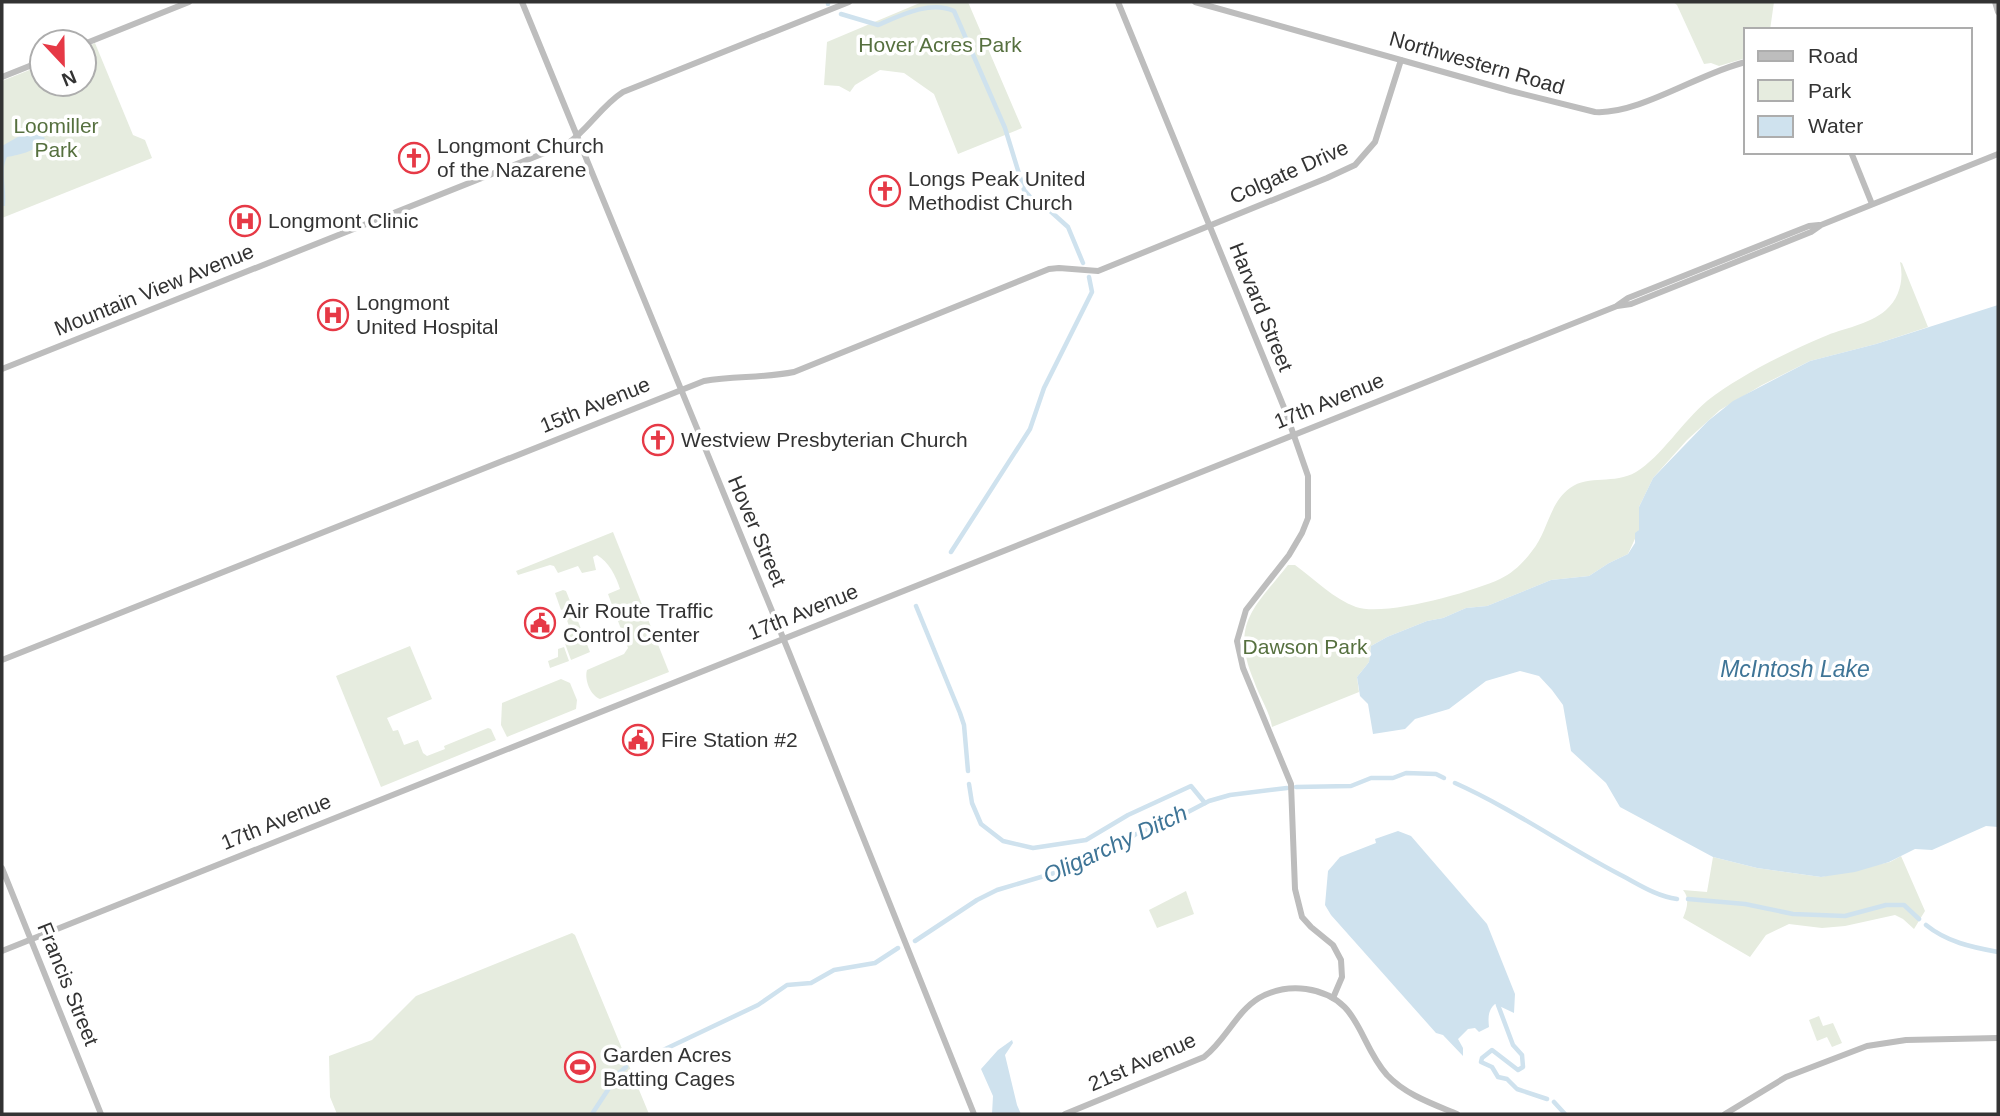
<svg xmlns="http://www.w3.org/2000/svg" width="2000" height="1116" font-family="Arial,sans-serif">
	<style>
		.green { fill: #e6ecdf }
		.water { fill: #cfe2ee }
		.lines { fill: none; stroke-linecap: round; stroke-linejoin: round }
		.canal { stroke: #cfe2ee; stroke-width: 4.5 }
		.secondary { stroke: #bdbdbd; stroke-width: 6 }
		.labels { text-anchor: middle; stroke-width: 7; stroke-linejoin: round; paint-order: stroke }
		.park-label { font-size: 21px; fill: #56703f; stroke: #fff }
		.street-label { font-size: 21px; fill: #333; stroke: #fff }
		.poi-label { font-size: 21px; fill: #333; stroke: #fff; text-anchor: start }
		.water-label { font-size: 23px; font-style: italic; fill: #3f7597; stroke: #fff }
	</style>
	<rect width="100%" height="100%" fill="#fff"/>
	<g class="green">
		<path d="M922 2H968L1022 128 958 154 934 94 904 73 880 70 855 85 850 92 839 86 824 85 827 42Z"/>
		<path d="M1673 2H1774L1770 30H1746V58L1719 66 1711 63 1704 64 1677 5Z"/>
		<path d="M95 43 133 135 145 140 152 158 2 218V81L42 65V84H84V48Z"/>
		<path d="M1900 262 1902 263 1928 327 1876 344 1810 361 1762 385 1720 410 1687 440 1653 478 1639 507V530L1628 554 1609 563 1589 576 1551 580 1487 606 1466 608 1443 618 1427 621 1387 637 1371 646 1369 662 1357 677 1359 692 1272 727C1270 712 1259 696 1254 681 1230 624 1254 608 1288 565H1295C1314 579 1334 599 1356 607 1385 617 1472 592 1500 579 1513 573 1524 562 1532 551 1548 532 1549 503 1570 488 1589 474 1614 485 1636 472 1661 457 1683 421 1707 401 1737 377 1787 352 1823 337 1843 328 1869 325 1886 310 1900 298 1904 279 1900 262Z"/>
		<path d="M613 532 669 672 600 699C591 696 584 680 587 670L624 654 628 648 608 594 620 589C616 576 609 562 597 555L593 557 596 570 582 573 578 566 558 573 554 566 550 565 518 575 516 571Z"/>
		<path d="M563 590 566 591 572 606 561 610 555 593Z"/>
		<path d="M574 611 590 652 571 660 563 638 572 634 565 615Z"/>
		<path d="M410 646 432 699 387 718 393 731 398 730 404 745 418 740 423 753 427 756 445 749 444 746 488 728 491 729 496 740 381 787 336 676Z"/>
		<path d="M564 647 569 661 550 668 548 661 558 657V649Z"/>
		<path d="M561 679 570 683 577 700 576 709 507 737 501 725 502 703Z"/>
		<path d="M1901 856 1925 911 1914 929 1903 919 1895 915 1845 926 1822 928 1789 924 1766 935 1750 957 1683 918C1687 909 1690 898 1683 890L1707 892 1713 857 1757 868 1821 877 1890 862Z"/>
		<path d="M1186 891 1194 914 1157 928 1149 910Z"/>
		<path d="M572 933 575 935 649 1114H337L330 1097 329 1056 372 1040 416 996Z"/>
		<path d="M1819 1016 1823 1026 1833 1023 1842 1043 1832 1047 1827 1037 1817 1041 1809 1020Z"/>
	</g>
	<g class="water">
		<path d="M23 134H40L45 138C38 151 19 155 7 157 0 170 7 189 5 206H2V146Z"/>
		<path d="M1998 305V827L1986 826 1932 850 1915 849 1889 862 1855 872 1821 877 1757 868 1713 857 1620 807 1606 783 1571 751 1563 705 1552 690 1539 676 1520 671 1486 681 1449 709 1415 719 1405 729 1373 734 1368 704 1360 696 1357 677 1369 662 1371 646 1387 637 1427 621 1443 618 1466 608 1487 606 1551 580 1589 576 1609 563 1628 554 1635 543V533L1639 530V507L1653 478 1708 421 1733 401 1810 361 1876 344Z"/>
		<path d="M1398 831 1411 836 1487 924 1515 994 1514 1013 1495 1004C1488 1010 1488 1018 1489 1027L1479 1032 1475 1028 1468 1029 1458 1039 1463 1048V1056L1443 1035 1436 1033 1331 915 1325 905 1328 871 1340 857 1376 843 1375 839Z"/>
		<path d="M1012 1040 1013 1043 1005 1055 1017 1105 1021 1114H992L993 1096 981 1069 998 1050Z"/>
	</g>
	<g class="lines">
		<g class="canal">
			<path d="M828 2V4"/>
			<path d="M841 14 878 25C901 15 931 0 954 11L1005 128 1024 190 1032 199 1048 209 1068 227 1083 263"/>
			<path d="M951 552 1030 429 1044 388 1092 292 1089 277"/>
			<path d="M916 606 960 713 964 725 968 771"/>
			<path d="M1455 783C1511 808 1562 844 1617 873 1637 883 1655 896 1677 899"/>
			<path d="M969 784 972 803 981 824 1003 841 1033 848 1086 840 1128 815 1191 786 1205 803"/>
			<path d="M1296 787 1351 786 1371 778H1393L1406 773 1436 774 1444 778"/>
			<path d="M1688 899 1745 904 1793 914 1845 916 1886 905H1904L1919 919"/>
			<path d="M1926 925C1947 942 1971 947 1998 952"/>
			<path d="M915 941 977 900 997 890 1078 866 1125 842 1136 834 1167 823 1209 801 1230 795 1287 788"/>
			<path d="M1498 1005 1513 1045 1522 1055 1523 1067 1518 1070 1492 1050 1482 1058 1481 1062 1492 1067 1498 1077 1507 1079 1517 1089 1547 1099"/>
			<path d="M640 1061 758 1005 787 985 811 983 834 970 875 963 898 948"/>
			<path d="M1554 1102 1565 1114"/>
			<path d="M592 1114 619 1073 626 1067"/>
		</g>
		<g class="secondary">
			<path d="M522 2 788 650 974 1114"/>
			<path d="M1118 2 1285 410 1308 476V518L1302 533 1289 555 1246 610 1237 641 1243 668 1291 784 1295 889 1302 917 1311 927 1333 945 1341 960 1342 977 1333 998"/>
			<path d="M1195 2 1511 91 1595 112C1639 115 1701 72 1746 62"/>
			<path d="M1995 2 1998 12"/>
			<path d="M84 44 189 2"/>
			<path d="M2 77 42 61"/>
			<path d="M1851 152 1872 204"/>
			<path d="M1618 305 1628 298 1809 226 1819 225"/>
			<path d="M2 369 567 144C588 130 601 106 623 92L849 2"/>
			<path d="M2 660 704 381C734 376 764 378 794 372L1049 269 1059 268 1098 271 1327 178 1355 165 1375 142 1401 60"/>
			<path d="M2 868 101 1114"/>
			<path d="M2 951 1617 306 1631 304 1811 232 1821 225 1998 154"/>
			<path d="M1065 1114 1204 1057C1226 1040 1236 1012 1259 998 1273 990 1290 987 1306 989 1361 997 1357 1041 1387 1075 1406 1095 1433 1104 1457 1114"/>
			<path d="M1725 1114 1786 1077 1867 1046 1906 1040 1998 1038"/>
		</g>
	</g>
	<defs>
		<g id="church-ring" transform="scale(1.575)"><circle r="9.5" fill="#fff" stroke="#e63946" stroke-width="1.5"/><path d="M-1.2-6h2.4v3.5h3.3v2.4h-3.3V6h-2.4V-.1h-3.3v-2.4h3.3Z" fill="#e63946"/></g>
		<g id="hospital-ring" transform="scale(1.575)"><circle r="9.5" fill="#fff" stroke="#e63946" stroke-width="1.5"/><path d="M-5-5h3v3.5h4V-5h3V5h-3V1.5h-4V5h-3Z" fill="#e63946"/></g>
		<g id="civic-ring" transform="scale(1.575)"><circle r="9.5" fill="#fff" stroke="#e63946" stroke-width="1.5"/><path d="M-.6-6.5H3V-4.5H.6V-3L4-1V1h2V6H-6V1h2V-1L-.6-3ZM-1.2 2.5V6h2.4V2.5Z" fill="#e63946"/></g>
		<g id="stadium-ring" transform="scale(1.575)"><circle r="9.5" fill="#fff" stroke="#e63946" stroke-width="1.5"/><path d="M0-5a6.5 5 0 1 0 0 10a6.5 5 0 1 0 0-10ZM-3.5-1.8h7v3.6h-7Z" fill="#e63946"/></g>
	</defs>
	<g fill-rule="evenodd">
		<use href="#church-ring" x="414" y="158"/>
		<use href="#church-ring" x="885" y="191"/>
		<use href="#hospital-ring" x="245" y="221"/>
		<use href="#hospital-ring" x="333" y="315"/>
		<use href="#church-ring" x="658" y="440"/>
		<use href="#civic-ring" x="540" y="623"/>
		<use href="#civic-ring" x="638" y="740"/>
		<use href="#stadium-ring" x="580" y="1067"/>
	</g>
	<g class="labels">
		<g class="park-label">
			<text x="940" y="52">Hover Acres Park</text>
			<text x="56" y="133">Loomiller<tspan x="56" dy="24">Park</tspan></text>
			<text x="1305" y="654">Dawson Park</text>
		</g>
		<g class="street-label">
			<text transform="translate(1477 63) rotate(16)" y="7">Northwestern Road</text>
			<text transform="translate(1289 172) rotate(-24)" y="7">Colgate Drive</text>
			<text transform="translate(154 290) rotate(-22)" y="7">Mountain View Avenue</text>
			<text transform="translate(1261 307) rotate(68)" y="7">Harvard Street</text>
			<text transform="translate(1329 401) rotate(-22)" y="7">17th Avenue</text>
			<text transform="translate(595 405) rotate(-22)" y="7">15th Avenue</text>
			<text transform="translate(757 531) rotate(67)" y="7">Hover Street</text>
			<text transform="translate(803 612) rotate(-22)" y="7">17th Avenue</text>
			<text transform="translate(276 822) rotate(-22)" y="7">17th Avenue</text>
			<text transform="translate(68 984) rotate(68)" y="7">Francis Street</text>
			<text transform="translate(1142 1062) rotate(-24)" y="7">21st Avenue</text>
		</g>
		<g class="poi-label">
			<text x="437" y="153">Longmont Church<tspan x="437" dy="24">of the Nazarene</tspan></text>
			<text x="908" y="186">Longs Peak United<tspan x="908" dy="24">Methodist Church</tspan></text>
			<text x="268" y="228">Longmont Clinic</text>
			<text x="356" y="310">Longmont<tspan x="356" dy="24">United Hospital</tspan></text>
			<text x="681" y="447">Westview Presbyterian Church</text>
			<text x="563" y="618">Air Route Traffic<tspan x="563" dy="24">Control Center</tspan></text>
			<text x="661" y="747">Fire Station #2</text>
			<text x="603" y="1062">Garden Acres<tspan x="603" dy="24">Batting Cages</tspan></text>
		</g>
		<g class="water-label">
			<text x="1795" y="677">McIntosh Lake</text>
			<text transform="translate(1115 844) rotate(-25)" y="8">Oligarchy Ditch</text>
		</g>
	</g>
	<rect width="2000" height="1116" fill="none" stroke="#333333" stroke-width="7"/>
	<rect x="1744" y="28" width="228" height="126" fill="#ffffff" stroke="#adadad" stroke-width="2"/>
	<rect x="1758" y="51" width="35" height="10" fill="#bdbdbd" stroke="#adadad" stroke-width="2"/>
	<text x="1808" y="63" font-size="21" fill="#333333">Road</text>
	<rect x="1758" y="80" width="35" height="21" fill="#e6ecdf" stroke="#adadad" stroke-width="2"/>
	<text x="1808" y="98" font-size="21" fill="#333333">Park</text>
	<rect x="1758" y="116" width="35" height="21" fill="#cfe2ee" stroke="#adadad" stroke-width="2"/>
	<text x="1808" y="133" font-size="21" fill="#333333">Water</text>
	<g transform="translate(63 63) rotate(158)"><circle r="33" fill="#ffffff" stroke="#adadad" stroke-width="2"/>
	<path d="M0-5L12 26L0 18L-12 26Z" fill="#e63946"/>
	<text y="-10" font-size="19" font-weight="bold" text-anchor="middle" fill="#333333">N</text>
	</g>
</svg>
